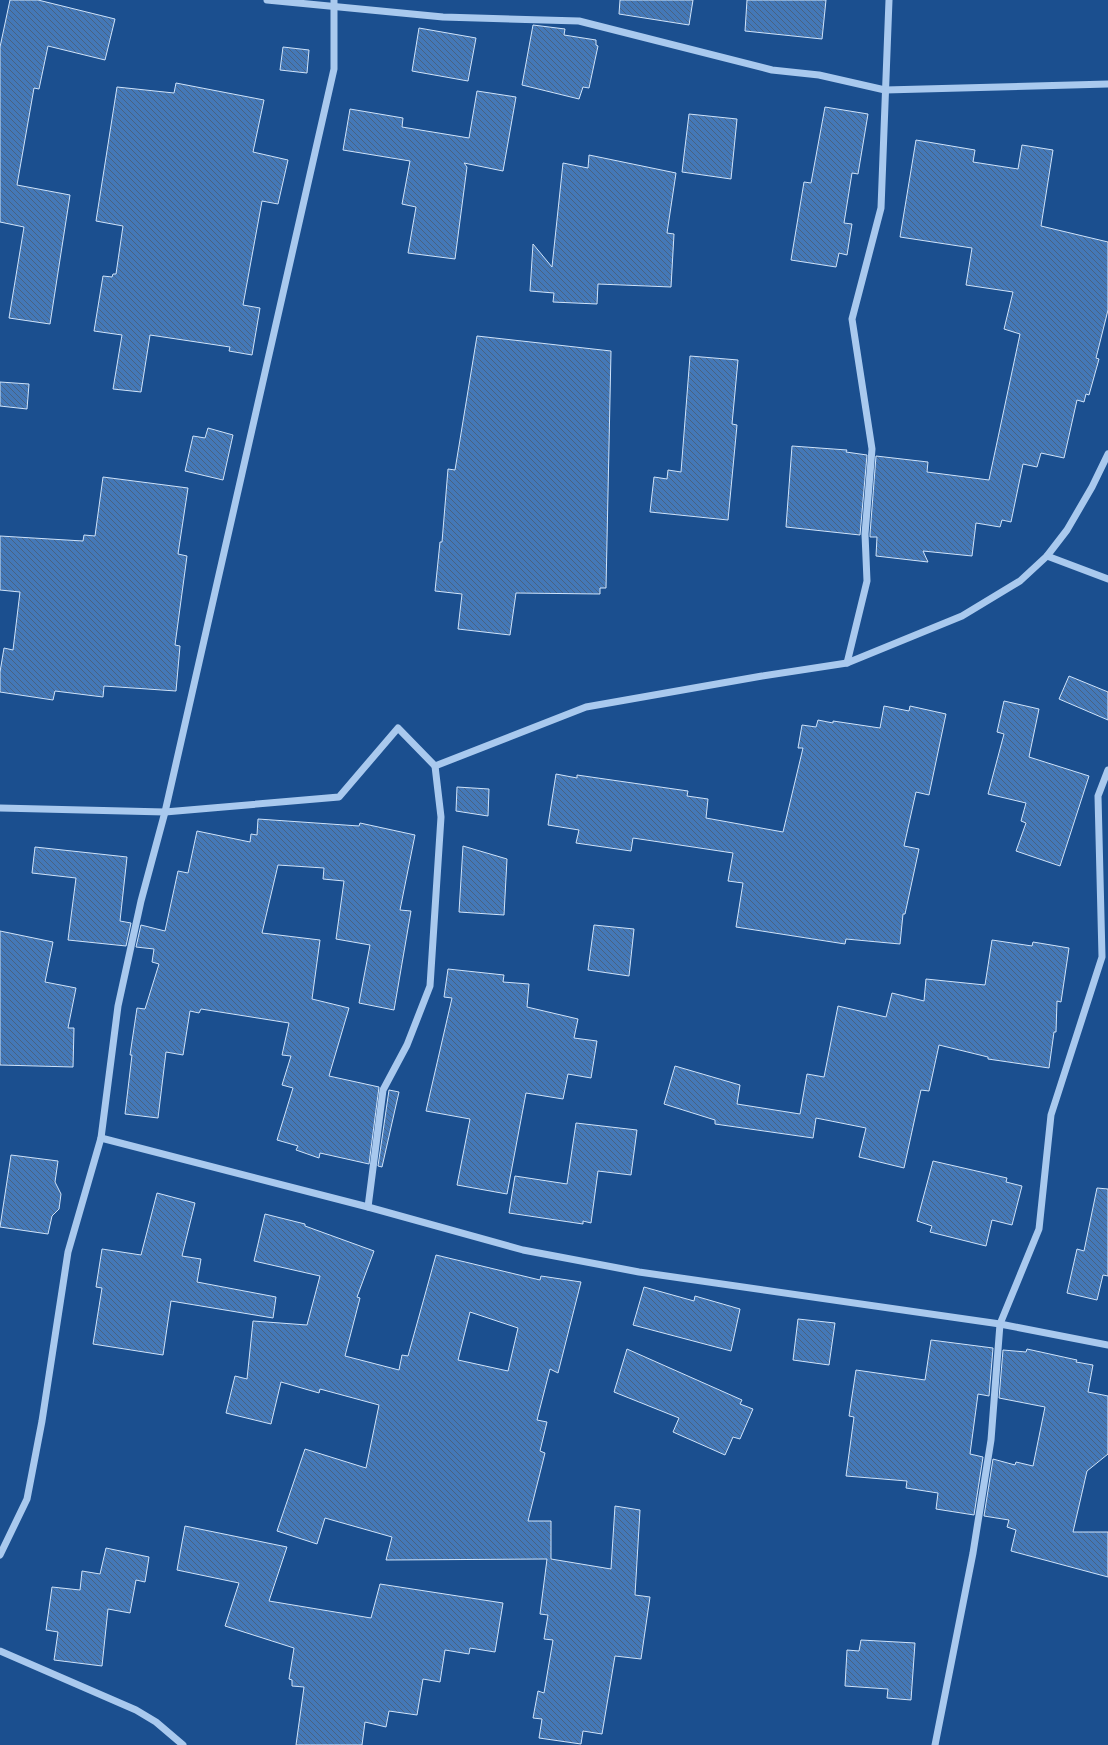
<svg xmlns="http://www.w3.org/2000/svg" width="1108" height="1745" font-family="'Roboto Condensed',sans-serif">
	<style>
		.building { fill: url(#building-back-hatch); stroke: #cfe3fa; fill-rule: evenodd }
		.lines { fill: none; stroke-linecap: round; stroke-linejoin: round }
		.minor { stroke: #a9c9ee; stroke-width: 7 }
	</style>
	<defs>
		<pattern id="building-back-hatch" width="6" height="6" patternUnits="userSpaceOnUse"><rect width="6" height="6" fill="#4478b7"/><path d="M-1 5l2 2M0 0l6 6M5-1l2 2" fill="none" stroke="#486282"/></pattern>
	</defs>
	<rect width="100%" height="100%" fill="#1b4f8f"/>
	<g class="building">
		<path d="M10 0H38L115 19 105 60 48 46 39 89 34 88 17 185 70 195 50 324 9 318 24 227 0 222V47Z"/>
		<path d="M620 0H693L689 25 619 14Z"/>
		<path d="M747 0H826L822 39 745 31Z"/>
		<path d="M533 25 565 29 564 35 596 40V45L598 46 589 88 583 87 579 99 522 85Z"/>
		<path d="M419 28 476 38 468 81 412 71Z"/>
		<path d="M283 47 309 50 307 73 280 70Z"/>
		<path d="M176 83 264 100 253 152 288 160 278 204 262 201 243 305 260 308 252 355 229 351 230 347 150 335 141 392 113 389 122 335 94 331 103 276 112 277 113 274H116L123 226 96 221 117 87 174 93Z"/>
		<path d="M477 91 516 97 503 171 464 163 467 167 455 259 408 253 416 207 402 204 410 161 343 150 350 109 403 118 402 127 469 138Z"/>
		<path d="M825 107 868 114 858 174 852 173 844 223 852 224 847 255 839 253 836 267 791 260 804 182 811 183Z"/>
		<path d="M689 114 737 119 731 179 682 172Z"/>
		<path d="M916 140 975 150 973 162 1018 169 1022 145 1053 150 1041 226 1108 242V310L1096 358 1099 359 1089 395 1086 394 1084 402 1077 400 1064 458 1041 453 1037 467 1023 464 1011 522 1002 520 1000 527 976 523 972 556 923 551 928 562 876 556 877 537H870V534L876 456 928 462 927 472 989 480 1020 334 1004 329 1013 292 966 285 972 248 900 237Z"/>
		<path d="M589 155 676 173 667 233 674 234 671 287 598 284 597 304 553 302 554 293 530 291 533 244 552 267 563 163 588 168Z"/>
		<path d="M477 336 611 351 606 588H600V594L516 593 510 635 458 629 462 594 435 591 440 542H442L448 469 455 470Z"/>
		<path d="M690 356 738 360 732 424 737 425 728 520 650 512 654 477 667 479 668 470 681 472Z"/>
		<path d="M0 382 29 384 27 409 0 406Z"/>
		<path d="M208 428 233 435 223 480 185 471 193 436 205 438Z"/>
		<path d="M792 446 847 450 846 452 867 455 860 535 786 527Z"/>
		<path d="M103 477 188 488 178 554 187 556 175 645 180 646 176 691 104 686 103 697 55 691 53 700 0 692V672L4 648 13 650 20 592 0 590V536L83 541 84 535 95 536Z"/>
		<path d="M1069 676 1108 692V720L1059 699Z"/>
		<path d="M1004 701 1039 709 1029 757 1089 776 1060 866 1016 851 1026 823 1021 821 1026 803 988 794 1004 734 997 732Z"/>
		<path d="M884 706 909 711 910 706 946 714 929 795 916 792 904 846 919 849 905 914H903L900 944 846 939 845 944 736 927 743 883 728 881 733 853 633 838 631 851 576 843 579 830 548 825 556 774 577 778V775L688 791 687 796 708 799 706 818 783 832 803 748H798L802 725 816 727 818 720 833 723V721L880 728Z"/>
		<path d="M457 787 489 789 488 816 456 811Z"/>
		<path d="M258 819 359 826 360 823 415 835 400 910 411 911 394 1010 359 1003 370 945 336 939 344 881 323 879 324 868 278 865 262 933 320 940 312 999 349 1008 329 1076 379 1087 369 1164 320 1153 319 1158 296 1150 298 1146 277 1140 293 1088 282 1085 291 1056 282 1055 289 1023 201 1009 199 1013 190 1011 183 1055 166 1052 158 1118 125 1114 132 1055H130L137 1008 145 1009 159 964 152 962 154 949 136 947 141 925 165 931 178 871 188 873 197 831 250 842 251 834 257 835Z"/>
		<path d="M463 846 507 859 504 915 459 912Z"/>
		<path d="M35 847 127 857 120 921 131 923 126 946 68 940 76 878 32 873Z"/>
		<path d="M594 925 634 929 629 976 588 970Z"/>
		<path d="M0 931 53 942 45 982 76 988 68 1028H74L73 1067 0 1065Z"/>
		<path d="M992 940 1032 946 1033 942 1069 948 1061 1002 1057 1001 1056 1032H1054L1049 1068 988 1059V1057L939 1045 929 1091 921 1090 904 1168 859 1157 866 1128 816 1118 813 1138 715 1124V1120L664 1104 675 1066 740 1085 737 1104 800 1114 807 1074 824 1077 838 1006 886 1017 892 993 924 1001 926 979 985 985Z"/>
		<path d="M448 969 504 975 503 982 529 984 527 1007 578 1019 574 1038 597 1041 591 1078 568 1074 563 1099 526 1093 507 1194 457 1185 470 1119 426 1111 452 998 444 997Z"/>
		<path d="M389 1090 399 1092 382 1167 378 1166Z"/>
		<path d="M576 1123 637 1130 631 1175 598 1171 591 1223 583 1221V1224L509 1213 515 1176 567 1184Z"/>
		<path d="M11 1155 58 1161 55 1182 61 1194 59 1209 52 1216 48 1234 0 1227Z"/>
		<path d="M933 1161 1007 1178 1006 1182 1022 1186 1012 1225 992 1220 986 1246 930 1232 932 1226 917 1221Z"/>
		<path d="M1097 1188 1108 1189V1276L1103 1275 1097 1300 1067 1293 1077 1249 1084 1251Z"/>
		<path d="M157 1193 195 1203 182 1256 201 1259 197 1282 276 1297 273 1318 171 1301 163 1355 93 1344 102 1288 96 1287 102 1249 141 1255Z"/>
		<path d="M265 1214 305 1224V1226L374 1251 357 1297 360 1298 345 1356 399 1370 402 1355 408 1356 436 1255 540 1280 541 1276 581 1282 558 1373 550 1369 537 1420 547 1422 540 1451 545 1453 528 1521H551V1559L611 1569 615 1506 640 1510 635 1595 650 1597 641 1659 615 1656 602 1734 583 1731 581 1744 539 1738 542 1719 533 1718 538 1691 544 1693 553 1640 544 1639 548 1615 540 1614 547 1559 386 1560 392 1537 325 1518 317 1544 277 1531 305 1449 366 1468 379 1405 320 1389 319 1393 281 1382 271 1424 226 1413 235 1376 247 1379 253 1321 307 1325 320 1276 254 1261ZM470 1312 518 1328 508 1371 458 1360Z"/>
		<path d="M644 1287 694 1301 695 1296 740 1309 731 1351 633 1325Z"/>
		<path d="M798 1319 835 1323 829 1365 793 1360Z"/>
		<path d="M931 1340 993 1348 989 1396 978 1394 970 1454 983 1457 974 1515 936 1509 938 1493 906 1488 907 1481 846 1476 854 1417 849 1416 856 1370 925 1380Z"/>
		<path d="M627 1349 742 1400 740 1404 753 1409 740 1439 733 1437 725 1455 673 1432 679 1418 614 1392Z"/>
		<path d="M1027 1349 1077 1360 1076 1362 1093 1365 1088 1392 1108 1396V1454L1087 1471 1073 1532H1108V1577L1011 1551 1016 1530 1007 1527 1009 1520 984 1516 993 1459 1015 1465 1016 1462 1033 1466 1045 1407 999 1398 1003 1350 1026 1352Z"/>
		<path d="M185 1526 287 1547 269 1601 371 1618 380 1584 503 1603 495 1652 470 1648 469 1654 445 1650 440 1682 423 1679 417 1715 389 1711 386 1727 365 1722 362 1745H296L304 1687 292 1686V1680L289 1679 294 1648 225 1626 239 1583 177 1570Z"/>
		<path d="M106 1548 149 1557 145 1582 136 1580 130 1613 108 1609 102 1666 54 1660 58 1632 46 1630 52 1587 80 1590 82 1571 100 1574Z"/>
		<path d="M861 1640 915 1643 911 1700 887 1698 888 1689 845 1686 847 1650 859 1651Z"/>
	</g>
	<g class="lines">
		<g class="minor">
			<path d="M267 0 443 17 579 21 772 70 819 75 885 90 1108 84"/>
			<path d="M1047 556 1108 579"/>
			<path d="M847 663 867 581 865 534 872 449 852 319 881 208 889 0"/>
			<path d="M0 808 165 812 339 797 398 728 435 766 586 707 762 676 847 663 962 616 1020 581 1047 556 1067 530 1092 487 1108 454"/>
			<path d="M101 1138 368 1207 523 1250 639 1272 1000 1324 1108 1345"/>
			<path d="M368 1207 383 1090 407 1045 430 986 441 817 435 766"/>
			<path d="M0 1555 27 1499 42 1421 68 1252 101 1138 118 1006 141 901 165 812 334 69V0"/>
			<path d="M0 1651 136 1710 156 1722 183 1745"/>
			<path d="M935 1745 973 1553 991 1440 1000 1324 1039 1229 1051 1115 1102 957 1098 796 1108 770"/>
		</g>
	</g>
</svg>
